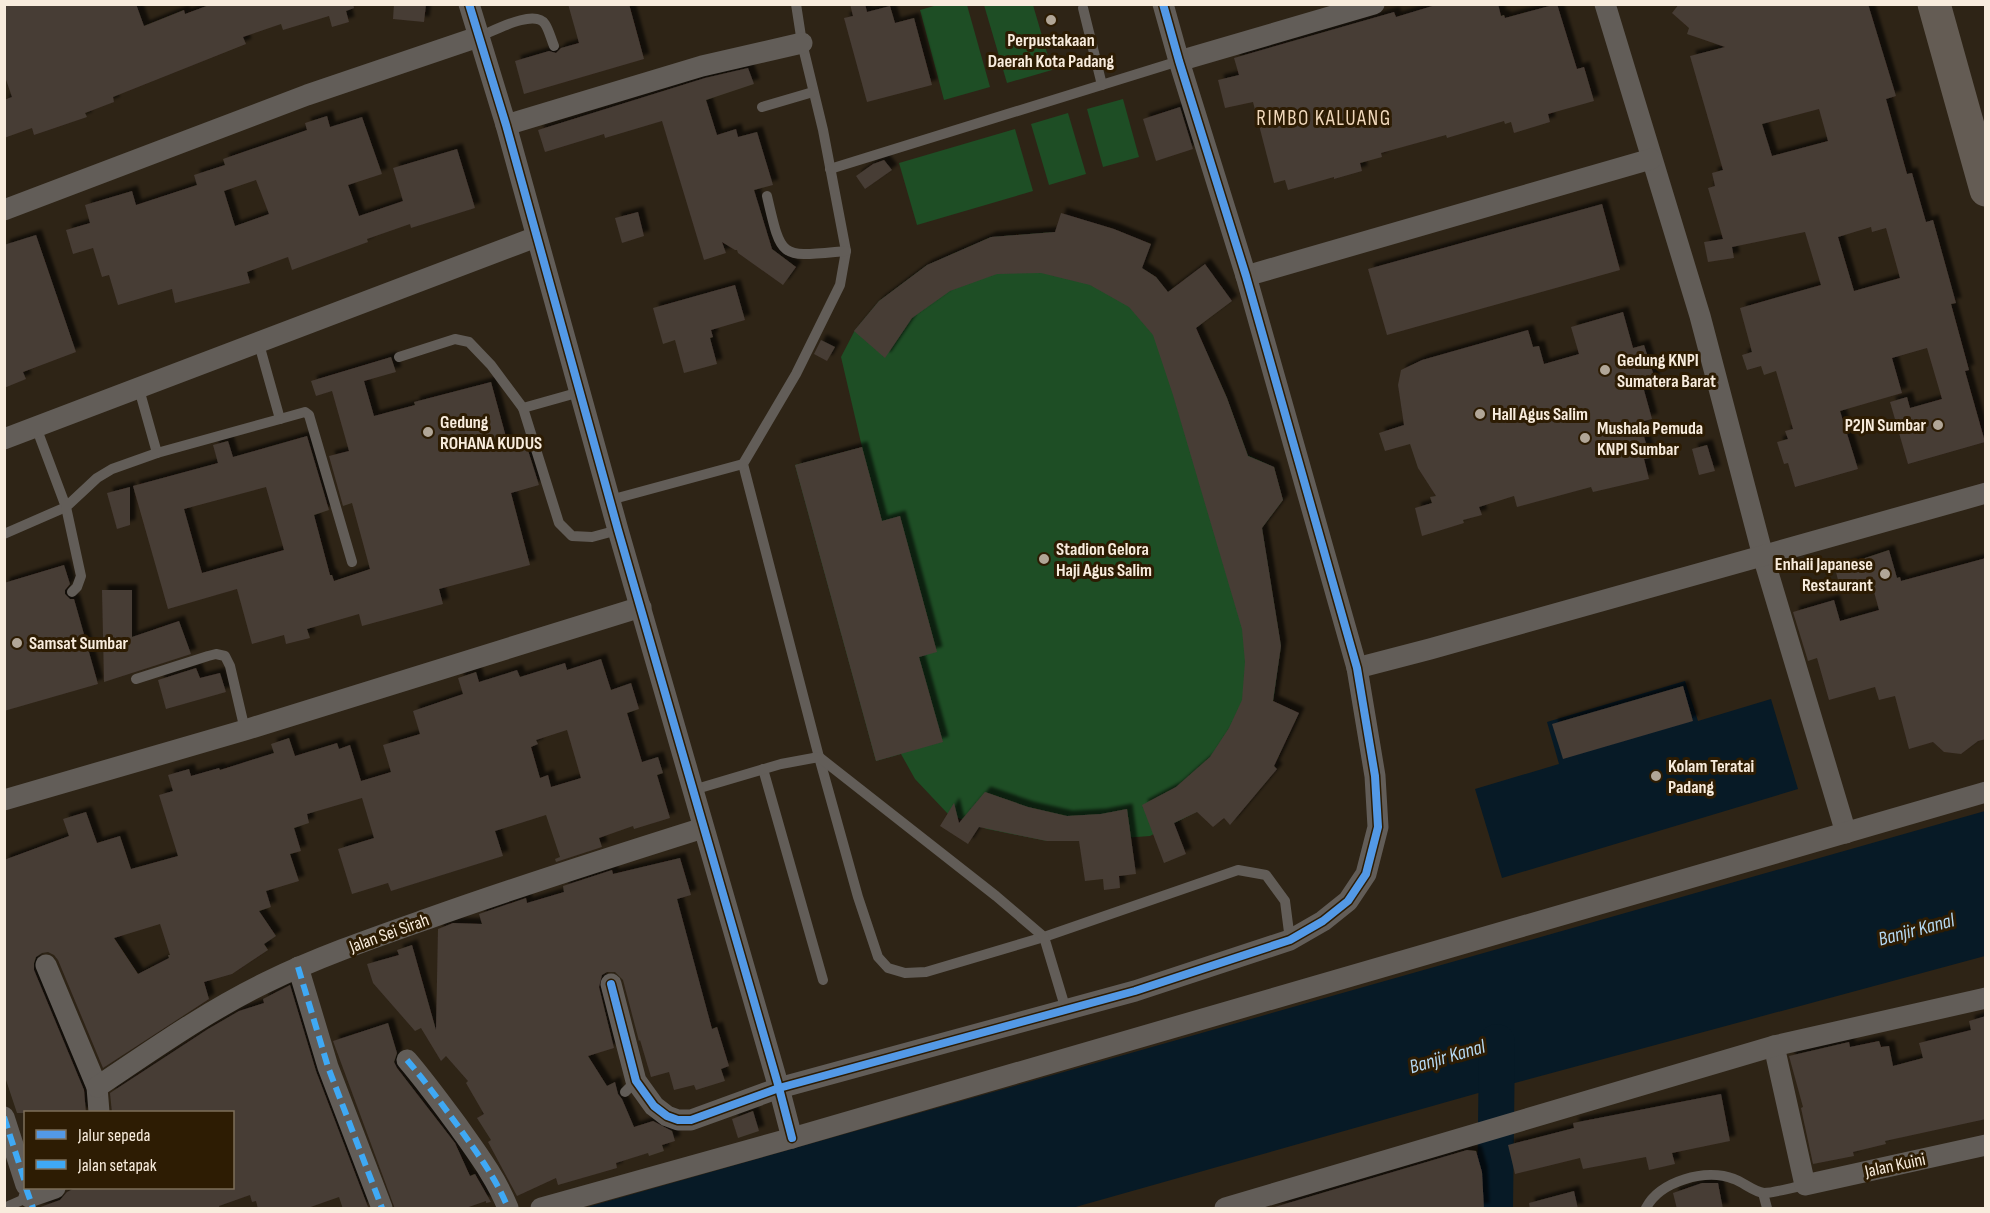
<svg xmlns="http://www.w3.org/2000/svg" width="1990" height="1213" font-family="'Sofia Sans Condensed',sans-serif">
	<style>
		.green { fill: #1e4e25 }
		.water { fill: #071a26 }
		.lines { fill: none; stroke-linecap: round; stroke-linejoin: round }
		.river { stroke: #071a26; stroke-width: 36 }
		.building { fill: #473c35; fill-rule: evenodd; filter: url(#shadow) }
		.lane { stroke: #625d58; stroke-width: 10 }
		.street { stroke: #625d58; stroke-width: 21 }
		.primary { stroke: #645c54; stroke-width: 33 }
		.quiet { stroke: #3fa9f5; stroke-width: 6; stroke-dasharray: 12 6; stroke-linecap: butt }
		.cycleway-casing { stroke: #2d1c03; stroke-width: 11 }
		.cycleway { stroke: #5399e6; stroke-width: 8 }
		.poi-dot { fill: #b1a697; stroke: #2d1c03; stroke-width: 2 }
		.labels { text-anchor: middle; stroke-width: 6; stroke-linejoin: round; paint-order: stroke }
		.poi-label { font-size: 18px; font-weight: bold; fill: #f8ecdd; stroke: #2d1c03; text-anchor: start }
		.street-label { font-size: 18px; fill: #f8ecdd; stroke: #2d1c03 }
		.water-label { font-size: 20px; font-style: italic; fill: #b4d8f2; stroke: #2d1c03 }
		.quarter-label { font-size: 21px; letter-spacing: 1.5px; fill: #f0d8bb; stroke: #2d1c03 }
	</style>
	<defs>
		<filter id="shadow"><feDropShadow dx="5.5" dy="-5.5" stdDeviation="1.5" flood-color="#0009"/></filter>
	</defs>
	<rect width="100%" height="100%" fill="#2e2416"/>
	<g class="green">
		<path d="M941 4 967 5 990 87 944 100 920 10Z"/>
		<path d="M984 5H1033L1052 70 1007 83Z"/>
		<path d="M1123 99 1139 157 1103 167 1087 109Z"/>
		<path d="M1068 113 1086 174 1049 185 1031 124Z"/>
		<path d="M1015 129 1033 191 917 225 899 163Z"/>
		<path d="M1051 232 1102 244 1156 277 1197 332 1227 398 1248 455 1274 467 1283 500 1262 528 1281 646 1274 697 1263 735 1200 810 1150 836 1096 840 1047 841 987 829 948 814 915 779 901 754 876 761 795 465 862 447 841 357 855 330 879 301 927 265 991 237Z"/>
	</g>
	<g class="water">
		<path d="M1685 681 1698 721 1771 699 1798 789 1502 878 1475 789 1559 764 1547 722Z"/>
		<path d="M1985 811V956L1496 1088 1072 1208H584Z"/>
	</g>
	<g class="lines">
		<path class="river" d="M1495 1208 1497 1042"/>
	</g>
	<g class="building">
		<path d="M4 4H136L144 26 184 10 185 14 212 4H353L354 8 346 11 349 22 332 27 329 16 283 30 281 24 243 37 246 44 113 97 114 102 85 113 87 117 34 135 32 128 4 138V100L12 97 4 74Z"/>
		<path d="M394 4H426L424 22 393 19Z"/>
		<path d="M568 4H629L644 59 524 94 515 61 549 51 556 53 561 48 579 43Z"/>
		<path d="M850 4H865L867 12 890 6 895 23 914 18 932 85 867 102 844 18 853 16Z"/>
		<path d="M1439 4H1498L1501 16 1504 15 1505 18 1557 4 1577 69 1584 67 1594 101 1548 114 1550 122 1514 133 1511 122 1505 124 1504 121 1447 138 1446 135 1381 153 1382 157 1360 163 1362 171 1334 179V177L1288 190 1285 180 1274 183 1253 102 1225 108 1218 80 1239 75 1234 58 1394 12 1396 17Z"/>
		<path d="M1679 4H1868L1896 96 1886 99 1907 174 1912 173 1926 222 1933 220 1956 303 1951 304 1969 370 1965 371 1985 442 1908 464 1890 402 1907 397 1910 408 1942 399 1927 348 1892 358 1902 393 1840 411 1858 469 1795 487 1788 463 1784 464 1777 442 1788 439 1785 431 1793 429 1776 371 1764 375 1761 366 1747 370 1742 355 1752 352 1740 308 1821 285 1805 232 1732 247 1734 258 1708 262 1704 242 1723 239 1708 188 1715 186 1712 173 1723 170 1690 56 1725 47 1687 34 1689 28 1672 13ZM1819 109 1828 141 1772 156 1762 124ZM1871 227 1872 232 1886 228 1900 278 1854 291 1838 237Z"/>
		<path d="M748 68 754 84 706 100 717 135 736 129 738 137 757 132 773 185 754 190 772 249 796 267 783 285 738 253 737 250H735L722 242 726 253 704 260 662 121 605 138 604 134 545 152 538 130 705 78Z"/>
		<path d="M1180 107 1193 149 1156 161 1143 119Z"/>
		<path d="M327 116 330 127 362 117 382 174 348 185 359 216 403 201 393 168 457 149 475 208 411 228 410 224 367 239 368 242 292 270 288 257 247 272 250 283 175 303 172 289 118 305 109 275 102 277 93 248 73 254 66 230 90 223 85 205 132 191 136 205 197 185 194 175 225 165 223 159 307 130 305 123ZM256 180 269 214 235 226 224 191Z"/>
		<path d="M884 160 892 170 865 189 856 176 873 164Z"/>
		<path d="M1602 204 1620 270 1387 335 1368 269Z"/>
		<path d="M638 212 644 236 622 243 615 218Z"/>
		<path d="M1061 213 1114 229 1151 244 1142 268 1156 277 1168 292 1205 264 1232 301 1196 328 1227 398 1248 456 1274 467 1283 500 1262 528 1281 646 1273 701 1299 713 1274 766 1277 769 1230 825 1224 818 1213 827 1197 812 1174 823 1186 854 1164 863 1142 805 1176 787 1210 757 1229 728 1242 700 1245 662 1242 629 1173 395 1153 335 1129 307 1090 285 1041 273 997 274 950 291 912 318 885 358 854 331 879 301 927 265 991 237 1055 232Z"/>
		<path d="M36 235 76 352 23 372 26 379 4 388V245Z"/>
		<path d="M735 285 745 320 711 330 713 337 710 338 717 364 684 373 675 340 663 344 653 308Z"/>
		<path d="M1623 312 1633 348 1644 345 1655 379 1642 383 1652 419 1640 422 1650 458 1644 459 1649 479 1593 492 1591 487 1517 507 1514 496 1479 507 1482 515 1463 520 1464 523 1422 536 1415 508 1432 503 1430 497 1436 496 1418 468 1410 444 1385 451 1379 433 1404 425 1398 385 1401 370 1422 360 1528 330 1533 347 1539 346 1544 364 1579 354 1571 327Z"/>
		<path d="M821 340 835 347 827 361 814 354Z"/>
		<path d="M391 357 396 372 364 381 374 416 415 405 414 402 491 382 509 448 526 444 539 485 511 493 530 565 439 589 443 604 362 626 359 614 307 629 310 638 286 644 284 635 252 644 237 589 168 609 133 486 218 463 213 445 228 441 233 457 307 436 329 510 314 515 330 575H332L334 581 370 569 352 503 343 506 329 456 349 451 332 391 316 396 311 381ZM266 487 284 550 202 573 184 509Z"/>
		<path d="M1707 445 1715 471 1699 475 1692 449Z"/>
		<path d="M862 447 882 521 900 516 937 652 919 657 943 742 876 761 795 465Z"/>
		<path d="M130 487V525L117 529 107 493Z"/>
		<path d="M1889 550 1897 578 1900 577 1901 581 1986 558V739L1978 741 1961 754 1944 752 1933 742 1909 749 1895 696 1879 700 1875 687 1829 700 1817 658 1808 661 1793 612 1834 600 1840 621 1879 610 1871 581 1840 588 1835 568Z"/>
		<path d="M64 565 70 584 65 590V594L70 599H74L98 684 4 711V583Z"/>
		<path d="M102 590H132V637L179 621 191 654 104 682Z"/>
		<path d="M601 659 611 690 631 683 639 709 627 713 642 762 658 757 663 773 657 775 670 818 634 829 633 826 599 838 602 847 556 862 555 859 560 857 546 815 495 831 503 856 391 891 388 883 352 894 338 849 374 838 362 798 307 814 309 823 294 828 301 851 290 854 299 881 266 891 271 907 259 911 276 936 264 944 268 950 232 974 204 982 209 999 103 1068 58 960 54 955 48 952 42 953 36 957 34 963V970L84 1090 86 1113H17L4 1074V860L69 836 63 819 86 812 97 843 120 836 131 869 178 856 159 795 173 791 168 775 189 769 191 776 219 768 220 770 274 753 271 744 289 738 295 756 337 743 339 749 350 745 361 781 391 772 383 745 420 734 413 711 463 694 458 678 476 672 479 682 517 670 520 677 565 663 567 670ZM567 730 581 778 551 787 548 775 540 778 531 747 538 744 536 740ZM160 924 170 955H168L169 958 138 974 114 938Z"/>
		<path d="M196 668 200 678 220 673 226 692 166 709 158 680Z"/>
		<path d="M1683 686 1693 721 1563 759 1552 724Z"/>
		<path d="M985 792 1028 807 1067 816 1101 814 1127 809 1136 874 1119 876 1120 888 1104 890 1103 879 1085 881 1079 841H1047L979 827 968 844 940 826 954 803 959 823Z"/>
		<path d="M680 858 691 895 677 899 712 1029 717 1027 729 1066 721 1069 725 1081 696 1090 694 1085 674 1090 669 1072 651 1077 640 1040 639 1041 623 980 615 972H607L602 975 599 987 614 1048 588 1056 607 1086 615 1082 618 1094 622 1099 634 1127 653 1121 672 1131 675 1141 662 1145 664 1151 649 1156 648 1153 616 1163 617 1168 558 1185 556 1178 517 1196 488 1142 491 1140 477 1118 484 1114 466 1083 468 1081 446 1056 441 1061 421 1028 415 1031 373 983 367 964 399 955 397 950 412 945 436 1030 438 929 453 923 482 924 479 914 526 898 527 903 564 892 563 886 612 870 613 874Z"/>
		<path d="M290 985 316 1071 368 1207 343 1209 339 1197 305 1209H258L256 1201 252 1202 250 1195 219 1206 220 1209H35L60 1200 67 1192 75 1188H232V1113H112L110 1093 208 1029 239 1011 264 1003 263 999Z"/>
		<path d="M1986 1016V1119L1885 1141 1886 1144 1853 1152 1854 1156 1813 1164 1801 1108 1803 1107 1789 1056 1849 1042 1850 1047 1879 1041 1881 1047 1889 1046 1893 1066 1923 1058 1919 1043 1971 1030 1969 1021Z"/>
		<path d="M388 1023 397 1053 394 1062 397 1068 455 1143 470 1176 475 1174 491 1202 486 1203V1201L463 1209H395L333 1041Z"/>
		<path d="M1721 1094 1730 1141 1672 1153 1675 1164 1649 1170 1646 1157 1583 1169 1580 1158 1515 1174 1508 1145 1574 1128 1573 1123Z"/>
		<path d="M753 1111 759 1131 738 1138 732 1119Z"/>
		<path d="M1467 1150 1476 1151 1482 1172 1484 1209H1268Z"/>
		<path d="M1702 1183H1718L1723 1209H1677L1673 1193Z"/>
		<path d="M1574 1191 1578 1209H1530L1529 1203Z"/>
	</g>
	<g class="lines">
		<g class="lane">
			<path d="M796 4 802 43 823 130 846 251 840 285 796 374 743 464 819 757 858 897 878 957 888 968 905 973 926 972 1044 937 1238 870 1266 875 1285 901 1290 940"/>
			<path d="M1083 8 1102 85"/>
			<path d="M478 37C492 32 534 8 545 24 549 30 551 39 554 46"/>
			<path d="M762 107 813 92"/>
			<path d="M830 169 1179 61"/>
			<path d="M767 196C782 261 780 257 846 251"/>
			<path d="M399 357 455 339 469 342 491 365 523 408"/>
			<path d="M139 389 157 453 280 419 259 344"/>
			<path d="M580 392 523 408 559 523 572 536 592 537 618 530"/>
			<path d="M280 419 305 412 309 415 352 562"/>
			<path d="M610 500 743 464"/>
			<path d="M4 534 66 507 36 427"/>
			<path d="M72 592 77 587 81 576 66 507 97 478 112 469 157 453"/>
			<path d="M136 679 208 656 216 654 225 656 230 666 245 730"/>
			<path d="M763 769 823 980"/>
			<path d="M693 790 781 764 819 757 996 896 1044 937 1066 1010"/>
			<path d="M625 1092 636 1081"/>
			<path d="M1763 1193 1767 1208"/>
			<path d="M4 1208 29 1197"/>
			<path d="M1646 1208C1660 1181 1706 1168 1734 1179 1743 1182 1754 1192 1764 1193 1774 1193 1794 1187 1805 1185"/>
		</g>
		<g class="street">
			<path d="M469 4 506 125 618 530 779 1088 792 1138"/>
			<path d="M1605 4 1700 316 1763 556 1846 833"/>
			<path d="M1179 61 1374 4"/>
			<path d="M506 125 702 66 802 43"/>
			<path d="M4 210 307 95 478 37"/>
			<path d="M1246 276 1651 159"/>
			<path d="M4 439 536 237"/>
			<path d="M1357 668 1430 649 1986 493"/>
			<path d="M4 800 245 730 641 607"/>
			<path d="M46 965 97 1087 99 1112"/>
			<path d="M298 967 328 1067 382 1208"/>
			<path d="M611 984 636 1081 654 1106 667 1116 678 1120H691L779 1088 1135 991 1290 940 1323 921 1348 901 1366 874 1378 827 1375 776 1357 668 1246 276 1179 61 1163 4"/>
			<path d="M1774 1046 1805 1185 1986 1145"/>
			<path d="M407 1060C425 1081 441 1103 458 1126 477 1153 496 1178 508 1208"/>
			<path d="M97 1087C152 1050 207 1011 267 982 318 957 373 938 427 919 519 886 611 857 703 828"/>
			<path d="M4 1117 26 1185"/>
			<path d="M29 1197 55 1188"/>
			<path d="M541 1208 792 1138 1986 792"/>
			<path d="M1225 1208 1774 1046 1986 998"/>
		</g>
		<path class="primary" d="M1934 4 1986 190"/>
		<g class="quiet">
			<path d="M298 967 328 1067 382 1208"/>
			<path d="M407 1060C425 1081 441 1103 458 1126 477 1153 496 1178 508 1208"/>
			<path d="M4 1117 26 1185"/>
			<path d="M26 1188 33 1208"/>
		</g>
		<g class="cycleway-casing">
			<g id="cycleway">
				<path d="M469 4 506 125 618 530 779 1088 792 1138"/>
				<path d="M611 984 636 1081 654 1106 667 1116 678 1120H691L779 1088 1135 991 1290 940 1323 921 1348 901 1366 874 1378 827 1375 776 1357 668 1246 276 1179 61 1163 4"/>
			</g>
		</g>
		<use href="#cycleway" class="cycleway"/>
	</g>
	<g class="poi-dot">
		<circle cx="1051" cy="20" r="6"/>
		<circle cx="1605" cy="370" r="6"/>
		<circle cx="1480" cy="414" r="6"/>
		<circle cx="1938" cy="425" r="6"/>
		<circle cx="428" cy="432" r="6"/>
		<circle cx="1585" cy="438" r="6"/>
		<circle cx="1044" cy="559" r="6"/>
		<circle cx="1885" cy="574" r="6"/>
		<circle cx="17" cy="643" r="6"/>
		<circle cx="1656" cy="776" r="6"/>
	</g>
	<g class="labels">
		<g class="poi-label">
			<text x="1051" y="46" text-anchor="middle">Perpustakaan<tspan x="1051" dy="21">Daerah Kota Padang</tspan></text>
			<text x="1617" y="366">Gedung KNPI<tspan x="1617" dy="21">Sumatera Barat</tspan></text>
			<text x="1492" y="420">Hall Agus Salim</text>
			<text x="440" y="428">Gedung<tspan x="440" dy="21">ROHANA KUDUS</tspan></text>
			<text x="1926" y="431" text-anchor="end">P2JN Sumbar</text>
			<text x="1597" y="434">Mushala Pemuda<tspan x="1597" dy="21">KNPI Sumbar</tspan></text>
			<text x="1056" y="555">Stadion Gelora<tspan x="1056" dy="21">Haji Agus Salim</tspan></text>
			<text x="1873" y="570" text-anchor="end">Enhaii Japanese<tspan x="1873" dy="21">Restaurant</tspan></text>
			<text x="29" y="649">Samsat Sumbar</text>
			<text x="1668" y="772">Kolam Teratai<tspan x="1668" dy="21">Padang</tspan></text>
		</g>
		<g class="street-label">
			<text transform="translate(389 933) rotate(-20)" y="6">Jalan Sei Sirah</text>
			<text transform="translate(1895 1165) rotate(-12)" y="6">Jalan Kuini</text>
		</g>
		<g class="water-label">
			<text transform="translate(1916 929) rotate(-15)" y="7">Banjir Kanal</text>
			<text transform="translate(1447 1056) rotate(-16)" y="7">Banjir Kanal</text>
		</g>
		<g class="quarter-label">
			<text x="1324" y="125">RIMBO KALUANG</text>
		</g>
	</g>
	<rect width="1990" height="1213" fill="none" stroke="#f8ecdd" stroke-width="12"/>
	<rect x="24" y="1111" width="210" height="78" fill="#2d1c03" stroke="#7e6f5a" stroke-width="1.5"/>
	<rect x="36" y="1130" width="30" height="9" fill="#5399e6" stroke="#7e6f5a" stroke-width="1.5"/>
	<text x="78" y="1141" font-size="18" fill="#f8ecdd">Jalur sepeda</text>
	<rect x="36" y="1160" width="30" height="9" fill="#3fa9f5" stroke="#7e6f5a" stroke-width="1.5"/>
	<text x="78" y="1171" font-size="18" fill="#f8ecdd">Jalan setapak</text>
</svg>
